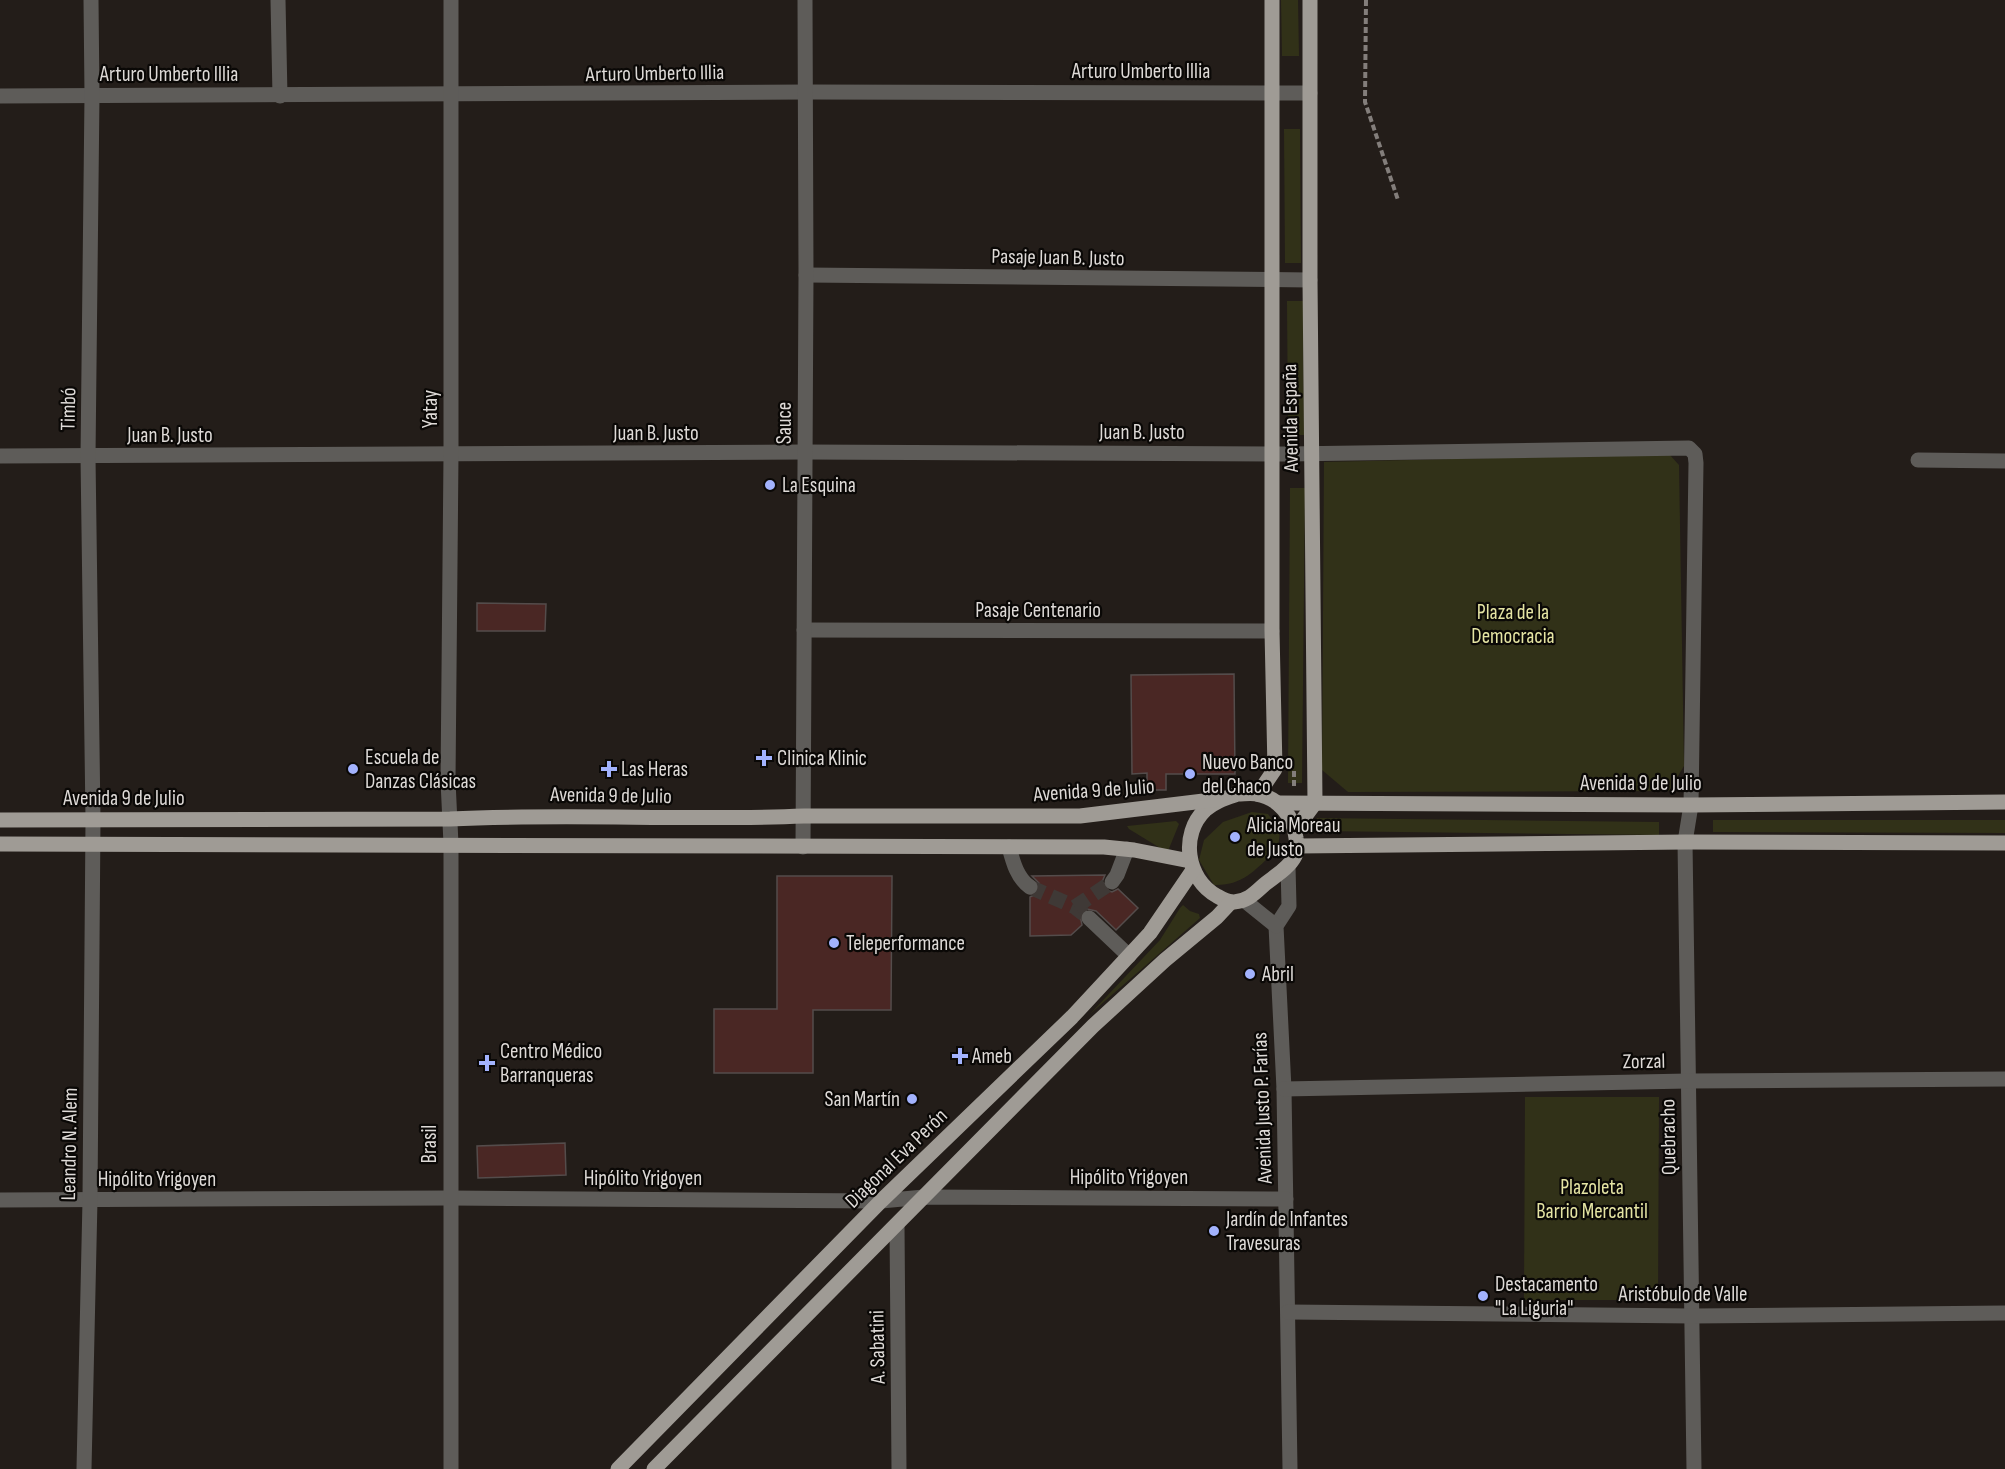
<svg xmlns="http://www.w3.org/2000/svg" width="2005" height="1469" font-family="'Sofia Sans Condensed',sans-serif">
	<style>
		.green { fill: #313118 }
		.building { fill: #4a2724; stroke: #544c4b; stroke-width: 1.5 }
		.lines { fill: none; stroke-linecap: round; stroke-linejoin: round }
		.minor-tunnel { stroke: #3f3936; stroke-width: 15; stroke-dasharray: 15 8; stroke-linecap: butt }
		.path { stroke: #837e7b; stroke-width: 4; stroke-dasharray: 6 3; stroke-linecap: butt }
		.minor { stroke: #5e5c59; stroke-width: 15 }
		.major { stroke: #9f9b95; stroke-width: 15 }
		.poi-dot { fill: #a2b2fd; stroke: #0a0806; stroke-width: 2 }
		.labels { text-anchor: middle; stroke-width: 4.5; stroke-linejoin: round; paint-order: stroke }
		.street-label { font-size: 21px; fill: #dedad7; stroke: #0a0806 }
		.poi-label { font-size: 21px; fill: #dedad7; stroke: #0a0806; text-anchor: start }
		.park-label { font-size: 21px; fill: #e5e4a3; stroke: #0a0806 }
	</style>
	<rect width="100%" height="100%" fill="#231d19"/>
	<g class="green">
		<path d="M1281 0H1298L1299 56H1282Z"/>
		<path d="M1284 129H1300L1301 263H1285Z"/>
		<path d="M1287 301H1303L1304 435H1288Z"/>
		<path d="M1669 454 1679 465 1684 766 1669 791 1348 792 1322 770 1324 462Z"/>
		<path d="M1290 488H1305L1302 783H1288Z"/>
		<path d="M1252 812 1268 814 1280 831 1278 849C1256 868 1245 886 1214 885L1199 860 1204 840 1223 822Z"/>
		<path d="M1317 818 1659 822V835L1315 831Z"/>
		<path d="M1713 820H2005V833L1713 832Z"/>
		<path d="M1176 821 1179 824 1168 851H1165L1129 829 1127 826Z"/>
		<path d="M1183 905 1190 911 1199 914 1200 918 1090 1014 1160 940 1180 908Z"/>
		<path d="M1525 1097H1659L1658 1300H1524Z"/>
	</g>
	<g class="building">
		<path d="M477 603 546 604 545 631H477Z"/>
		<path d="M1234 674 1235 774H1166V790H1147V773L1132 774 1131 675Z"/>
		<path d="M1105 875 1102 882 1106 890 1112 892 1118 889 1138 908 1116 930 1096 911 1087 909 1080 915 1082 925 1071 935 1030 936V897L1037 894 1040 888 1039 883 1032 876Z"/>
		<path d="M777 876H892L891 1010H813V1073H714V1009H777Z"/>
		<path d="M565 1143 566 1175 478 1178 477 1146Z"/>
	</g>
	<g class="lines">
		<g class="minor-tunnel">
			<path d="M1030 887 1075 907 1089 918"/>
			<path d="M1075 907 1112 882"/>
		</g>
		<g class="path">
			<path d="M1366 0 1365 102 1398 200"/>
			<path d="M1294 771V788"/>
		</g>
		<g class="minor">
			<path d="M278 0 280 96"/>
			<path d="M0 96 806 92 1310 93"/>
			<path d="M806 275 1310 280"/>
			<path d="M0 456 805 452 1288 454 1689 448 1695 454 1696 463 1691 805 1685 842 1694 1469"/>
			<path d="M1918 460 2005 461"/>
			<path d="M804 630 1272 631"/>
			<path d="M803 847 806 275 805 0"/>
			<path d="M1009 847C1013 862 1017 878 1030 887"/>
			<path d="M1288 866 1289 906 1276 926 1284 1089 1290 1469"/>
			<path d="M1112 882 1117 875 1127 849"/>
			<path d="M1245 901 1276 926"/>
			<path d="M1089 918 1129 956"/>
			<path d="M1284 1089 1688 1081 2005 1079"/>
			<path d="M0 1200 450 1198 881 1201 924 1197 1286 1199"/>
			<path d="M897 1225 899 1469"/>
			<path d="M1288 1312 1693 1316 2005 1313"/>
			<path d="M84 1469 90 1200 93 819 88 457 92 95 91 0"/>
			<path d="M451 1469V844L448 781 451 455V0"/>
		</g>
		<g class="major">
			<path d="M1238 794C1244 794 1251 793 1256 794 1278 797 1294 817 1296 838 1297 844 1297 851 1295 856 1289 868 1275 876 1265 884 1255 893 1248 901 1234 902 1228 902 1222 899 1217 896 1186 879 1180 834 1205 810 1215 801 1226 798 1238 794Z"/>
			<path d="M1258 794 1275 769 1272 631V0"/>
			<path d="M1278 803 1691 805 2005 802"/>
			<path d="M0 820 450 819C568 813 686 821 804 816H1080L1220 799"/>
			<path d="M1295 830 1315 803 1310 280V0"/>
			<path d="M0 844 1104 847 1134 850 1190 861"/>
			<path d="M1297 846 1685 842 2005 843"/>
			<path d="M618 1469 881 1201 1072 1017 1150 933 1193 870"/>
			<path d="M654 1469 1093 1026 1165 960 1217 917 1231 902"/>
		</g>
	</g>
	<g class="poi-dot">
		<circle cx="770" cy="485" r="6"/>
		<path d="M761 749h6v6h6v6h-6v6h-6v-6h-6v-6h6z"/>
		<circle cx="353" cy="769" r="6"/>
		<path d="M606 760h6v6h6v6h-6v6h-6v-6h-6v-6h6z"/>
		<circle cx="1190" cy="774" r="6"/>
		<circle cx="1235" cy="837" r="6"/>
		<circle cx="834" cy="943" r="6"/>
		<circle cx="1250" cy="974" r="6"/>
		<path d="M957 1047h6v6h6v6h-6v6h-6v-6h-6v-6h6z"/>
		<path d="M484 1054h6v6h6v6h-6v6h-6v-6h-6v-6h6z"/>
		<circle cx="912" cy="1099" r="6"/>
		<circle cx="1214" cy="1231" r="6"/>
		<circle cx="1483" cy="1296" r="6"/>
	</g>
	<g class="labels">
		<g class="street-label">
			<text x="1141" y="78">Arturo Umberto Illia</text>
			<text transform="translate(655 73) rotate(-1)" y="7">Arturo Umberto Illia</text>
			<text x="169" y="81">Arturo Umberto Illia</text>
			<text transform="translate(1058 257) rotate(1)" y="7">Pasaje Juan B. Justo</text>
			<text transform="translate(68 409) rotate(-89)" y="7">Timbó</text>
			<text transform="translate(430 409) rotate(-90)" y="7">Yatay</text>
			<text transform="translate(1290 418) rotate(-91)" y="7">Avenida España</text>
			<text transform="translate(784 423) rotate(-90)" y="7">Sauce</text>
			<text x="1142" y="439">Juan B. Justo</text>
			<text x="656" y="440">Juan B. Justo</text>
			<text x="170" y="442">Juan B. Justo</text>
			<text x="1038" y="617">Pasaje Centenario</text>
			<text x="1641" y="790">Avenida 9 de Julio</text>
			<text transform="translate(1094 790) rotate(-4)" y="7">Avenida 9 de Julio</text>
			<text transform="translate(611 795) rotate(1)" y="7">Avenida 9 de Julio</text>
			<text x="124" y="805">Avenida 9 de Julio</text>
			<text transform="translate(1644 1061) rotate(-1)" y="7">Zorzal</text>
			<text transform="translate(1262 1108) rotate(-92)" y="7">Avenida Justo P. Farías</text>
			<text transform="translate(1668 1137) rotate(-91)" y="7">Quebracho</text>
			<text transform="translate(69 1144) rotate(-89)" y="7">Leandro N. Alem</text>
			<text transform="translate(429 1144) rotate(-90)" y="7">Brasil</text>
			<text transform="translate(896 1158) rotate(-44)" y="7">Diagonal Eva Perón</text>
			<text x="1129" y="1184">Hipólito Yrigoyen</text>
			<text x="643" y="1185">Hipólito Yrigoyen</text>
			<text x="157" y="1186">Hipólito Yrigoyen</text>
			<text x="1683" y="1301">Aristóbulo de Valle</text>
			<text transform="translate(877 1347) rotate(-91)" y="7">A. Sabatini</text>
		</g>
		<g class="poi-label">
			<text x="782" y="492">La Esquina</text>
			<text x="365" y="764">Escuela de<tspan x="365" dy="24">Danzas Clásicas</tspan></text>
			<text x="777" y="765">Clinica Klinic</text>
			<text x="1202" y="769">Nuevo Banco<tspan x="1202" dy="24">del Chaco</tspan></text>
			<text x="621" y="776">Las Heras</text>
			<text x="1247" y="832">Alicia Moreau<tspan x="1247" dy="24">de Justo</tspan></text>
			<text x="846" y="950">Teleperformance</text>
			<text x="1262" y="981">Abril</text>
			<text x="500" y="1058">Centro Médico<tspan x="500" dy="24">Barranqueras</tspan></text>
			<text x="972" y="1063">Ameb</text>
			<text x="900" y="1106" text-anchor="end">San Martín</text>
			<text x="1226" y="1226">Jardín de Infantes<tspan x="1226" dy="24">Travesuras</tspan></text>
			<text x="1495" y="1291">Destacamento<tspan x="1495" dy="24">"La Liguria"</tspan></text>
		</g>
		<g class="park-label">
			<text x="1513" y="619">Plaza de la<tspan x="1513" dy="24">Democracia</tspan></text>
			<text x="1592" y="1194">Plazoleta<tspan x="1592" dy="24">Barrio Mercantil</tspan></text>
		</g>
	</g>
</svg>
